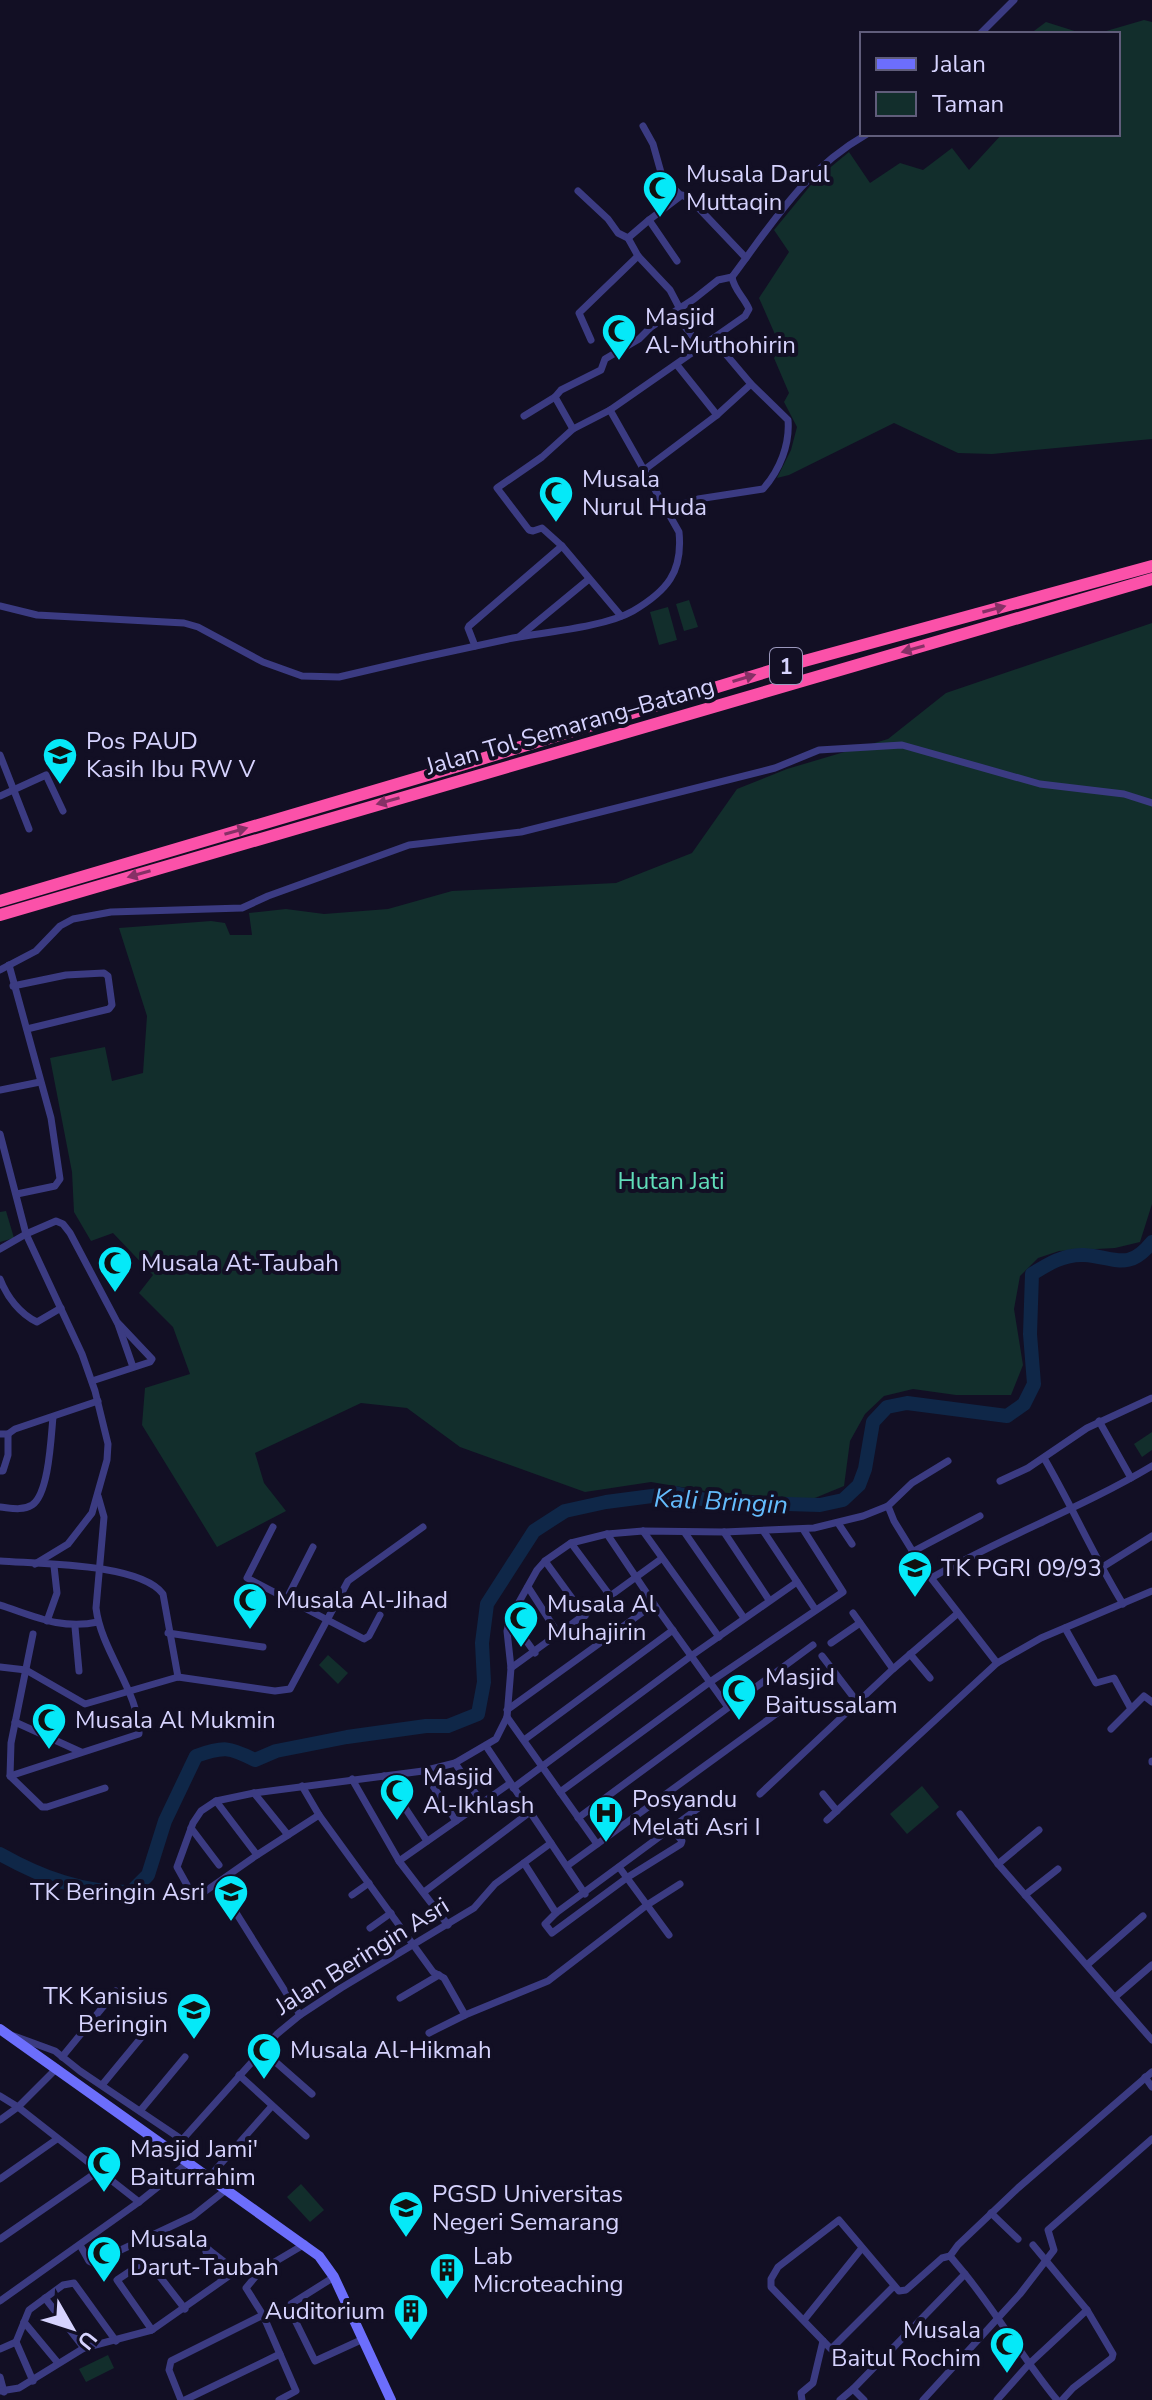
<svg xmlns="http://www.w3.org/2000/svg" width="1152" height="2400" font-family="'Nunito Sans',sans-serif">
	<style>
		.green { fill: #122e2c }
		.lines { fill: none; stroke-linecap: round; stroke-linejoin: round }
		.river { stroke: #0f2748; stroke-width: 14 }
		.street { stroke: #3b3b82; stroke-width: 7 }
		.secondary { stroke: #6c6efc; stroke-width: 10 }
		.highway { stroke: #fb51a9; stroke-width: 12 }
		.oneway { fill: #863066 }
		.labels { text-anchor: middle; stroke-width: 8; stroke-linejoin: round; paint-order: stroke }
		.shield { fill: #120f24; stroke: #9b98bd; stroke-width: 2 }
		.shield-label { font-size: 22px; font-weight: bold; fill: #d6d3fe }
		.poi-label { font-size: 24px; fill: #d6d3fe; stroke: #120f24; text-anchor: start }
		.street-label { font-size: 24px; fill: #d6d3fe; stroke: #120f24 }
		.park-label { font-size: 24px; fill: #60ddb9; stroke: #120f24 }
		.water-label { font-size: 26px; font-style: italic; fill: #63bbfc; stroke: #120f24 }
	</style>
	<rect width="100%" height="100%" fill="#120f24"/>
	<g class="green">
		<path d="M1144 20 1152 22V439L992 454 958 453 894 423 789 475 777 478 791 450 797 427 784 402 789 393 774 358 781 348 759 298 789 252 774 230 815 180 849 152 870 183 900 163 923 170 952 148 969 170 1002 134H1118V34H1096Z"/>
		<path d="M1046 22 1084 34H1030Z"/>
		<path d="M689 600 698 627 684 631 676 604Z"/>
		<path d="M668 607 677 640 659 645 650 612Z"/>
		<path d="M1152 623V1204L1140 1242 1115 1248 1059 1251 1038 1258 1020 1276 1014 1309 1023 1365 1011 1395H956L913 1389 884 1396 865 1414 850 1441 844 1486 810 1500 705 1491 651 1482 585 1492 460 1447 407 1408 361 1403 255 1453 264 1483 286 1511 217 1547 142 1425 145 1388 190 1374 173 1327 139 1293 153 1275 113 1233 91 1241 74 1212 72 1172 50 1058 105 1047 112 1081 143 1073 147 1016 119 928 211 921 225 923 230 935H252L249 913 286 909 324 914 388 909 452 891 616 883 692 853 737 789 787 769 888 739 946 693Z"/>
		<path d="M6 1211 14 1238 0 1242V1212Z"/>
		<path d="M1152 1432V1450L1142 1457 1134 1444Z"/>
		<path d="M328 1655 348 1673 338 1684 319 1665Z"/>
		<path d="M922 1786 939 1807 907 1834 890 1814Z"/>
		<path d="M301 2184 324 2210 310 2222 287 2197Z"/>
		<path d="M108 2355 114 2368 86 2382 79 2369Z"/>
	</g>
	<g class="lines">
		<path class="river" d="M0 1854C41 1877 83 1893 131 1892L148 1875 165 1821 196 1756C224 1746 229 1747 255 1760L276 1751 347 1737 426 1726H448L478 1714 484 1682 482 1643 487 1604 534 1531 565 1511 606 1502 675 1493 715 1502 820 1505 843 1500 859 1485 865 1469 873 1422 887 1407 907 1403 1007 1416 1024 1404 1034 1384 1030 1334 1032 1274C1048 1264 1064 1254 1084 1255 1115 1257 1128 1272 1152 1242"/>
		<g class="street">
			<path d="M980 34 1014 0"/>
			<path d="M643 126 653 144 662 176 680 195"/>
			<path d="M578 191 608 219 618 233 628 238 638 256 670 290 680 309 678 318 702 348"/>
			<path d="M628 238 649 220"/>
			<path d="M677 261 649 220 682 195 690 199 746 258"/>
			<path d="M732 277C774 221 804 170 867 134"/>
			<path d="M591 340 579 313 638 256"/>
			<path d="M677 365 717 415"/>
			<path d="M524 416 555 397"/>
			<path d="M573 429 555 397 561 390 601 370 605 359 639 339 651 327 694 299 718 280 732 277"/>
			<path d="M644 470 717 415 751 384"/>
			<path d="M666 509 698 499 763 489C780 470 790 444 788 420L751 384 713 339"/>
			<path d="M0 606 37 615 184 623 198 627 263 662 302 676 339 677C397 663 455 650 513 638 546 632 605 627 633 611 667 591 683 572 679 532L610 410"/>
			<path d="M621 616 562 546 542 528 533 531 529 530 497 488 542 457 573 429 610 410 745 316 749 309C744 297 734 290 732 277"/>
			<path d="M520 636 589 579"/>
			<path d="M475 646 468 628 469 626 562 546"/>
			<path d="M0 755 29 829"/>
			<path d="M0 796 46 775 63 811"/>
			<path d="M9 965 51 1118 60 1179 55 1186 17 1194"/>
			<path d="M0 970 36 951 60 926 73 919 111 912 242 908 268 896 409 845 521 832 775 768 819 750 902 745 1040 784 1124 794 1152 803"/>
			<path d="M13 986 66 975 104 973 108 976 112 1005 109 1009 27 1029"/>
			<path d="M0 1090 40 1082"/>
			<path d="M0 1134 26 1234 82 1354 95 1391 108 1444 107 1460 92 1513 68 1544 35 1564"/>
			<path d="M0 1249 26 1234 56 1221 63 1224 70 1233 117 1322 152 1359 150 1362 92 1381"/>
			<path d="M0 1279C7 1297 20 1314 37 1322L61 1308"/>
			<path d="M118 1324 133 1367"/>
			<path d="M1099 1421 1131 1478"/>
			<path d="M0 1434H8L15 1429 98 1401"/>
			<path d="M1044 1458C1072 1506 1094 1557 1123 1604"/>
			<path d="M0 1471H3L8 1455V1434"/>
			<path d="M1000 1481 1028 1468 1087 1428 1152 1398"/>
			<path d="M888 1506 894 1521 921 1565 997 1663"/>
			<path d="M0 1507C11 1508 22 1511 32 1505 49 1494 51 1437 53 1417"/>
			<path d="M838 1523 852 1544"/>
			<path d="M273 1527 247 1578 364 1639 369 1636 380 1615"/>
			<path d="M643 1531 719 1637"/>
			<path d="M724 1532 769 1600"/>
			<path d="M764 1532 815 1609"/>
			<path d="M685 1533 744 1618"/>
			<path d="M607 1534 654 1604 727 1706"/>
			<path d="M571 1543 611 1597"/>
			<path d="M912 1552 980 1516"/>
			<path d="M0 1561C38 1564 140 1563 163 1594L178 1677"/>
			<path d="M545 1561 585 1616"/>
			<path d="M1101 1568 1152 1536"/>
			<path d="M933 1577C1004 1536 1082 1508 1152 1466"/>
			<path d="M528 1587 559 1635"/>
			<path d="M287 1598 313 1547"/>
			<path d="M0 1605C34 1616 61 1630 98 1622"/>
			<path d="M853 1613 893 1669"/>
			<path d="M510 1618 535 1653"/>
			<path d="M47 1621 57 1593 54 1566"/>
			<path d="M75 1627 79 1671"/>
			<path d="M1065 1628 1096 1683 1114 1678 1130 1707"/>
			<path d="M168 1633 263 1647"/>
			<path d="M33 1634 11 1743 10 1776 42 1807H47L105 1788"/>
			<path d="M831 1643 860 1623"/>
			<path d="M910 1654 930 1678"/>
			<path d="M822 1656 858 1703"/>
			<path d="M0 1667 26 1670 85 1704 178 1677 275 1691 290 1689 348 1581 423 1527"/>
			<path d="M511 1668 661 1559"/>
			<path d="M507 1710 654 1604"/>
			<path d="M507 1717 597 1844"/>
			<path d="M15 1722 81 1752"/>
			<path d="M1111 1729 1144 1696 1152 1702"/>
			<path d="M524 1740 673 1630"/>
			<path d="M486 1746 585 1894"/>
			<path d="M1152 1762V1761"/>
			<path d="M455 1763 482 1803"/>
			<path d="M423 1771 456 1821"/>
			<path d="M10 1776 139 1734C140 1693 101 1651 96 1608L104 1517 98 1496"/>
			<path d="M384 1776 427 1841"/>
			<path d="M352 1779 399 1861 448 1925"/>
			<path d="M302 1786 319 1815 433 1972 444 1978 465 2015 548 1981 647 1905 680 1884"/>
			<path d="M513 1788 691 1656 797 1582"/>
			<path d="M560 1792 710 1682 843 1592 803 1529"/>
			<path d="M254 1793 288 1835"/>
			<path d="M760 1794 893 1669 957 1614"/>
			<path d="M823 1794 837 1811"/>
			<path d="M216 1801 257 1855 319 1815"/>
			<path d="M960 1814 998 1864 1152 2040"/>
			<path d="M578 1818 813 1645"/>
			<path d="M827 1820 997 1663 1041 1638 1152 1591"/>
			<path d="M191 1828 219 1865"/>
			<path d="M257 1855 197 1897 192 1894 177 1867 193 1823 201 1811 216 1801 254 1793 423 1771 455 1763 496 1739 507 1717 511 1668 507 1631 510 1618 537 1570 545 1561 571 1543 607 1534 643 1531 724 1532 814 1528 863 1516 888 1506 912 1483 948 1461"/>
			<path d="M399 1861 509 1784"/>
			<path d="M524 1863 556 1913 545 1924 552 1933 628 1877 681 1844 682 1841 672 1828"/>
			<path d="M998 1864 1039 1830"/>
			<path d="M567 1866 798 1698"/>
			<path d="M619 1867 669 1935"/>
			<path d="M218 1884 300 2015"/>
			<path d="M424 1892 530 1812"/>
			<path d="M352 1895 369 1883"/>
			<path d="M1025 1895 1058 1869"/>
			<path d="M556 1913 704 1804"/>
			<path d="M370 1928 391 1913"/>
			<path d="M1088 1964 1143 1916"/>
			<path d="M1115 1997 1152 1965"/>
			<path d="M400 1998 439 1975"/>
			<path d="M429 2033 465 2015"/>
			<path d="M14 2036 55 2051 80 2071 181 2139"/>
			<path d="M262 2050 312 2094"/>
			<path d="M62 2057 116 1991"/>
			<path d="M239 2075 306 2136"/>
			<path d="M1145 2077 1152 2087"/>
			<path d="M102 2085 145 2033"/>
			<path d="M0 2096 18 2107 139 2202"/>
			<path d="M140 2111 185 2057"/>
			<path d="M0 2120 18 2107 57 2068"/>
			<path d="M173 2150 277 2034 300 2015 341 1988 474 1908 495 1884 551 1843"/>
			<path d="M210 2176 272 2106"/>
			<path d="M0 2179 57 2139"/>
			<path d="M991 2213 1018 2239"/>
			<path d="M0 2239 100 2170"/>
			<path d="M80 2245 89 2261 93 2263 193 2216 227 2189"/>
			<path d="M1033 2245 1087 2310 1113 2354 1112 2358 1073 2388 1062 2400"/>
			<path d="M209 2250 206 2252 222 2280"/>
			<path d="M209 2250 236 2271"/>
			<path d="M261 2270 246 2288 263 2315 296 2391 279 2400"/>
			<path d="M965 2274C998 2315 1024 2360 1057 2400"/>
			<path d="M334 2277 291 2304 289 2308 315 2361 361 2340"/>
			<path d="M894 2286 831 2349 771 2287V2279L778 2267 839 2220 899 2291 906 2290 942 2258 950 2256"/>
			<path d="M45 2298 84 2348"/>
			<path d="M0 2301 139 2202 189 2162"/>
			<path d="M804 2320 862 2248"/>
			<path d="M24 2322 58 2363"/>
			<path d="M152 2330 117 2280 132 2270 150 2264 185 2309"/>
			<path d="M0 2349 16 2342"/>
			<path d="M0 2377 4 2392"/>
			<path d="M33 2381 16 2342 29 2310 63 2285 74 2283 116 2341"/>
			<path d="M0 2391 19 2388 84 2348 152 2330 236 2271 261 2270 305 2244"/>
			<path d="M181 2400 169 2370 171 2361 263 2315"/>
			<path d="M185 2400 280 2354"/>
			<path d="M802 2400 801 2393 813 2383 823 2341"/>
			<path d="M840 2400 853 2389"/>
			<path d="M864 2400 853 2389 965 2274 950 2256 958 2245 1018 2188 1152 2072"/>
			<path d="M923 2400 1020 2294 1054 2250 1048 2230 1152 2139"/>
			<path d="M997 2400 1029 2364 1087 2310"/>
		</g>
		<path class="secondary" d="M0 2029 319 2256 334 2277 391 2400"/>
		<g class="highway">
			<path d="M0 901 455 767 786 666 1152 566"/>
			<path d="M0 915 1152 579"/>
		</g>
	</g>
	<defs><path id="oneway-solid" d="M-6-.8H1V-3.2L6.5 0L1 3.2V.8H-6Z" transform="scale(2)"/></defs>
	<g class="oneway">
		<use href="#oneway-solid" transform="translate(994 609) rotate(-15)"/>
		<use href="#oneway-solid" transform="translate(913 649) rotate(164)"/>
		<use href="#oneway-solid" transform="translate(744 678) rotate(-17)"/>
		<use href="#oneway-solid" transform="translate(388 801) rotate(164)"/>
		<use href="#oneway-solid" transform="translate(236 831) rotate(-16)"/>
		<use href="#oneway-solid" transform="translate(139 874) rotate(164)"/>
	</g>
	<defs>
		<g id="mosque-pin" transform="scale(1.8)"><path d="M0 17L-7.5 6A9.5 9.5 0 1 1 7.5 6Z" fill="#05e9f8" stroke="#120f24"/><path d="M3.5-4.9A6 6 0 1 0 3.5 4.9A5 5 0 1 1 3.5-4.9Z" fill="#111"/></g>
		<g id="school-pin" transform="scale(1.8)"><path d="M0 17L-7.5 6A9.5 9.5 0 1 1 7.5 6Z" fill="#05e9f8" stroke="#120f24"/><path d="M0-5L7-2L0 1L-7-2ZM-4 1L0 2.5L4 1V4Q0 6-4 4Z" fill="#111"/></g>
		<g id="hospital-pin" transform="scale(1.8)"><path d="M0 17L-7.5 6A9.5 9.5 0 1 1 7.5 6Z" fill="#05e9f8" stroke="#120f24"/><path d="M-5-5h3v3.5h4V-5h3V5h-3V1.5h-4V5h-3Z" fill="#111"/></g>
		<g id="university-pin" transform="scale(1.8)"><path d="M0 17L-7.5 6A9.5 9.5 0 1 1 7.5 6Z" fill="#05e9f8" stroke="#120f24"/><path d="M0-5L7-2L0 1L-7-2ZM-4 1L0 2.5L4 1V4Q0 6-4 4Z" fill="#111"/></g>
		<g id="building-pin" transform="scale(1.8)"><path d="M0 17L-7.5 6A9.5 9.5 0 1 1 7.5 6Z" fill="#05e9f8" stroke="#120f24"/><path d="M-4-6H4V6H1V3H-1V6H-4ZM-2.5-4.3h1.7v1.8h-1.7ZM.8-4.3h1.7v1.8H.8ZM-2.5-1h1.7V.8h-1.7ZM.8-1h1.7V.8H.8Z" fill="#111"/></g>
	</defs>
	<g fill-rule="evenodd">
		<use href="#mosque-pin" x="660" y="188"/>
		<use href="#mosque-pin" x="619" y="331"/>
		<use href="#mosque-pin" x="556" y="493"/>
		<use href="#school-pin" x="60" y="755"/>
		<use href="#mosque-pin" x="115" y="1263"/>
		<use href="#school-pin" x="915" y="1568"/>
		<use href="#mosque-pin" x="250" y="1600"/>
		<use href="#mosque-pin" x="521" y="1618"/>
		<use href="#mosque-pin" x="739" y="1691"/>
		<use href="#mosque-pin" x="49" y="1720"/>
		<use href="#mosque-pin" x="397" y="1791"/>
		<use href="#hospital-pin" x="606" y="1813"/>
		<use href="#school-pin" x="231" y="1892"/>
		<use href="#school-pin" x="194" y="2010"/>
		<use href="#mosque-pin" x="264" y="2050"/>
		<use href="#mosque-pin" x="104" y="2163"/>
		<use href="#university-pin" x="406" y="2208"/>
		<use href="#mosque-pin" x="104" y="2253"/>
		<use href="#building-pin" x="447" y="2270"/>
		<use href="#building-pin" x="411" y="2311"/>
		<use href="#mosque-pin" x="1007" y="2344"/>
	</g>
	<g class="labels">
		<rect class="shield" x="770" y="648" width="32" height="36" rx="6"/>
		<g class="shield-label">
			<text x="786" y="674">1</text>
		</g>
		<g class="poi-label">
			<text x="686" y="182">Musala Darul<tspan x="686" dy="28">Muttaqin</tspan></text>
			<text x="645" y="325">Masjid<tspan x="645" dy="28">Al-Muthohirin</tspan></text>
			<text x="582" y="487">Musala<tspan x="582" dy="28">Nurul Huda</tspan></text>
			<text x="86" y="749">Pos PAUD<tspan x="86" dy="28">Kasih Ibu RW V</tspan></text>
			<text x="141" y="1271">Musala At-Taubah</text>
			<text x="941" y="1576">TK PGRI 09/93</text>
			<text x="276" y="1608">Musala Al-Jihad</text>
			<text x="547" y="1612">Musala Al<tspan x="547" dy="28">Muhajirin</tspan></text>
			<text x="765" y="1685">Masjid<tspan x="765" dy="28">Baitussalam</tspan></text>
			<text x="75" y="1728">Musala Al Mukmin</text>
			<text x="423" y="1785">Masjid<tspan x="423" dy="28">Al-Ikhlash</tspan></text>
			<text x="632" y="1807">Posyandu<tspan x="632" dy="28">Melati Asri I</tspan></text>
			<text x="205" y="1900" text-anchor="end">TK Beringin Asri</text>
			<text x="168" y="2004" text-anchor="end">TK Kanisius<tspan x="168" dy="28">Beringin</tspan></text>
			<text x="290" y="2058">Musala Al-Hikmah</text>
			<text x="130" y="2157">Masjid Jami'<tspan x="130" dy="28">Baiturrahim</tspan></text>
			<text x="432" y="2202">PGSD Universitas<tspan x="432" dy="28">Negeri Semarang</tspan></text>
			<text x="130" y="2247">Musala<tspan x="130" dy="28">Darut-Taubah</tspan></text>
			<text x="473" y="2264">Lab<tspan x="473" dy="28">Microteaching</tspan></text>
			<text x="385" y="2319" text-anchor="end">Auditorium</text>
			<text x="981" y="2338" text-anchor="end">Musala<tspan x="981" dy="28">Baitul Rochim</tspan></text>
		</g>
		<g class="street-label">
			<text transform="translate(570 726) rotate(-16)" y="8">Jalan Tol Semarang–Batang</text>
			<text transform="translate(362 1956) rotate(-32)" y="8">Jalan Beringin Asri</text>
		</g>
		<g class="park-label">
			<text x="671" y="1189">Hutan Jati</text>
		</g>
		<g class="water-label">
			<text transform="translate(721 1501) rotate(3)" y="9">Kali Bringin</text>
		</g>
	</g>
	<rect x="860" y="32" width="260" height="104" fill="#120f24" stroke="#605d7b" stroke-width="2"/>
	<rect x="876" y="58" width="40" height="12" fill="#6c6efc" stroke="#605d7b" stroke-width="2"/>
	<text x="932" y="72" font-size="24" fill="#d6d3fe">Jalan</text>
	<rect x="876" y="92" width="40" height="24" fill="#122e2c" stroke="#605d7b" stroke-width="2"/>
	<text x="932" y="112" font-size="24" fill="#d6d3fe">Taman</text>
	<g transform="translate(72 2328) rotate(129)" stroke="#120f24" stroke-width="6" paint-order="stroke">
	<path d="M0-6L14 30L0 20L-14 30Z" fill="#d6d3fe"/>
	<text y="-12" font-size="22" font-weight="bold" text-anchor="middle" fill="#d6d3fe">U</text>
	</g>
</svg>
